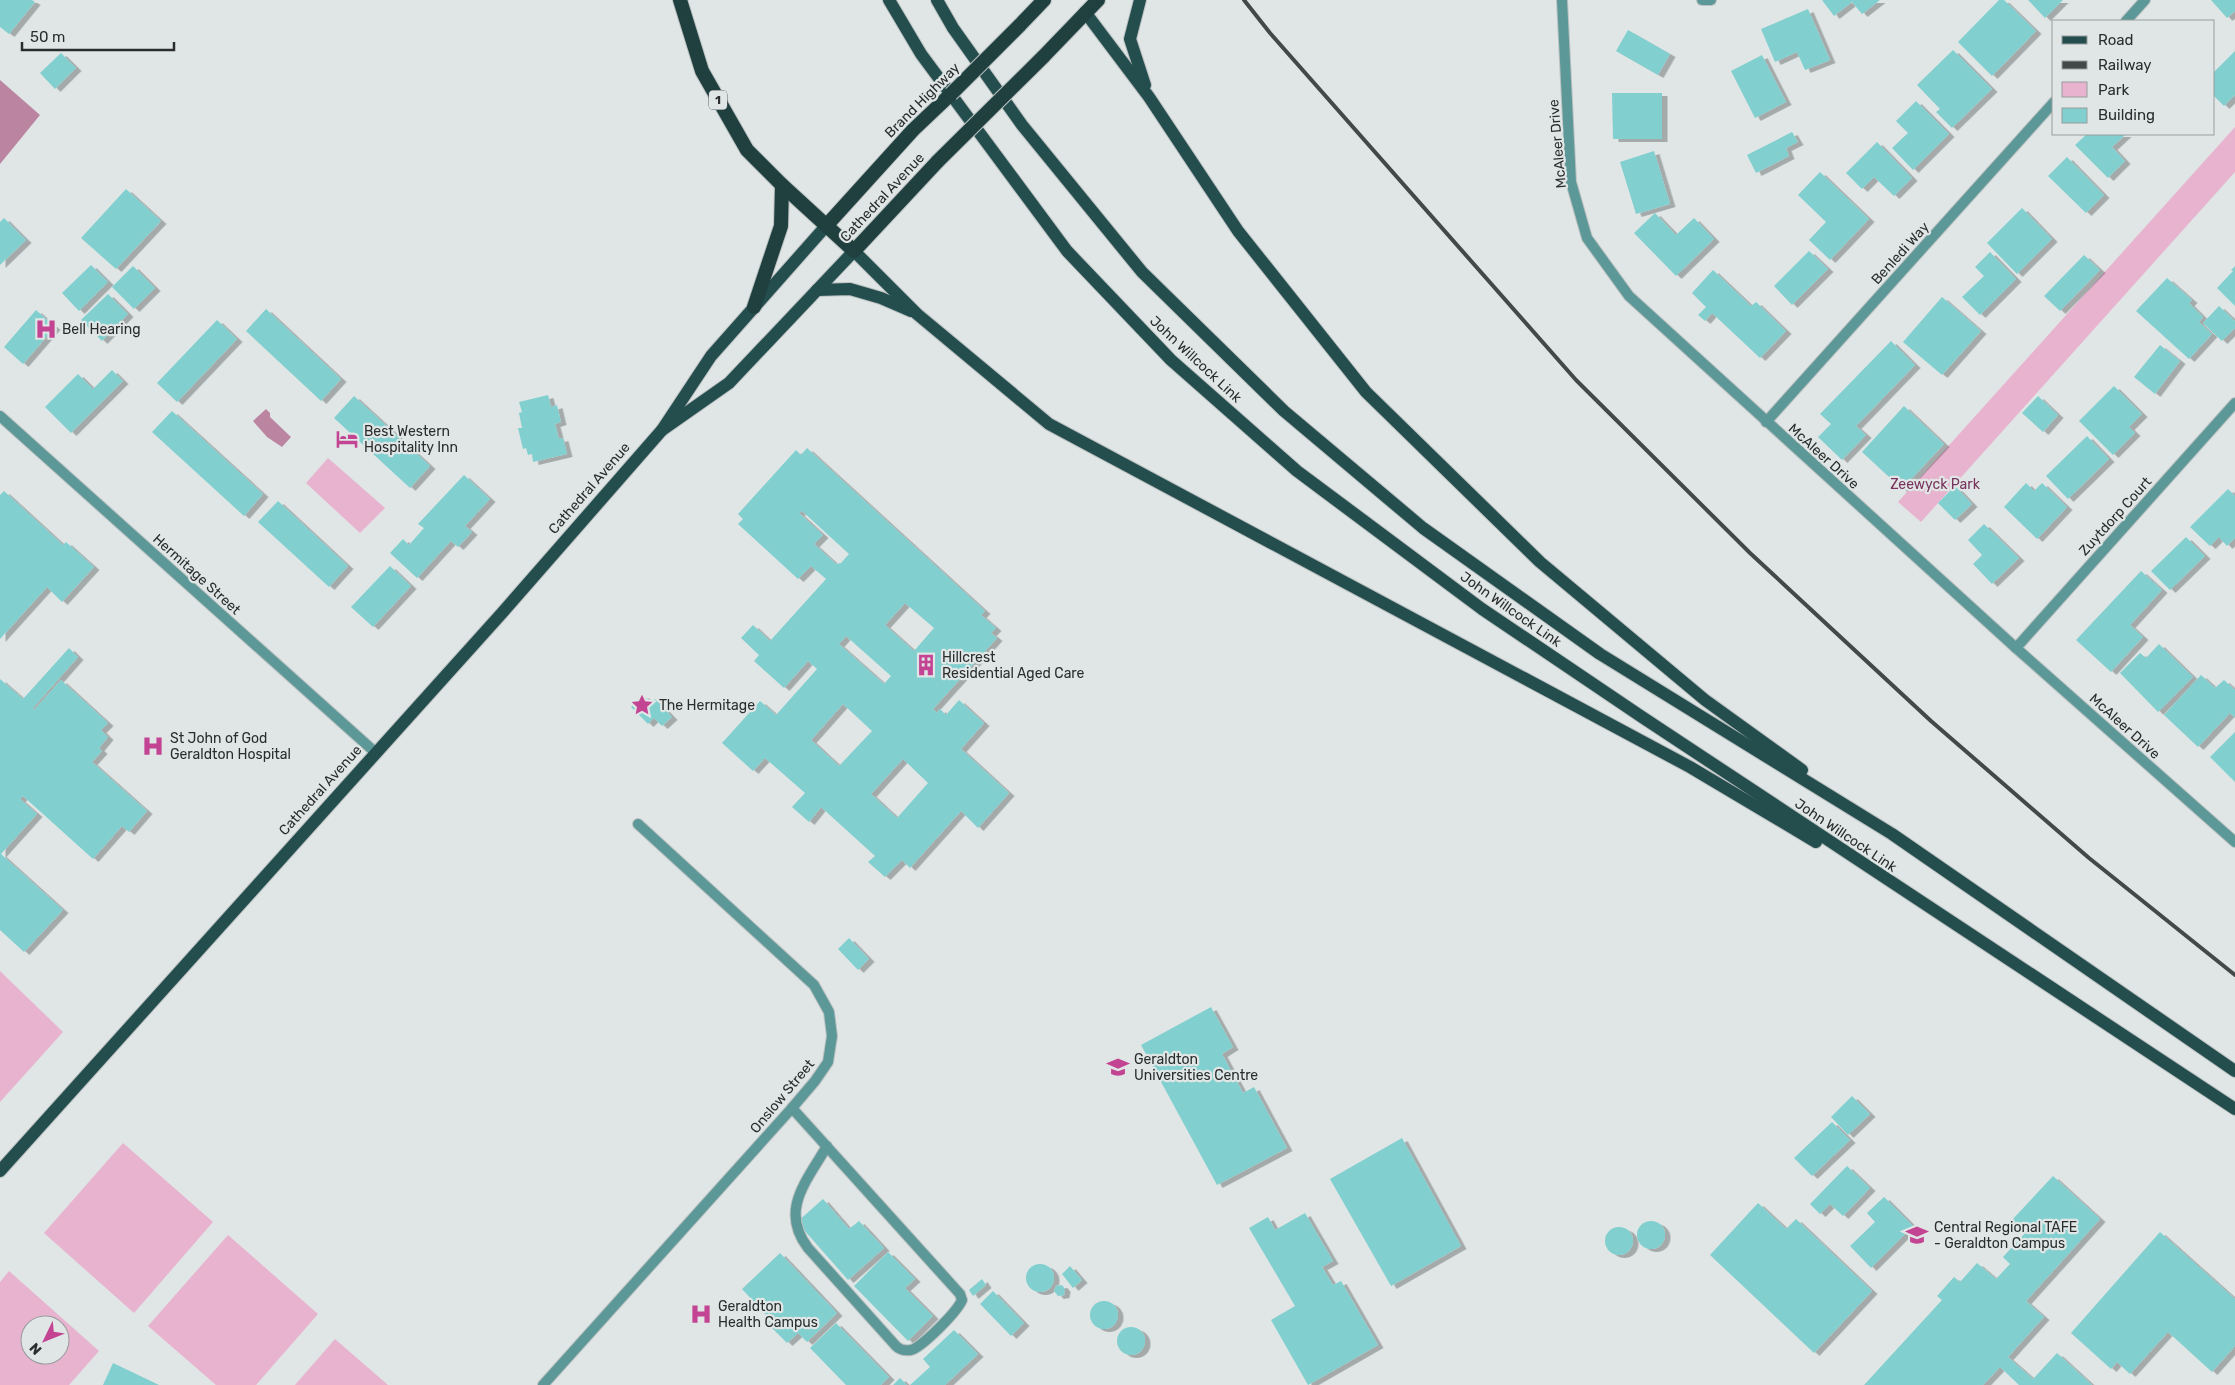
<svg xmlns="http://www.w3.org/2000/svg" width="2235" height="1385" font-family="Rubik,sans-serif">
	<style>
		.green { fill: #e8b3cf; fill-rule: evenodd }
		.water { fill: #bb85a2 }
		.building { fill: #81cfcf; fill-rule: evenodd; filter: url(#shadow) }
		.lines { fill: none; stroke-linecap: round; stroke-linejoin: round }
		.minor-casing { stroke: #bcc1c1; stroke-width: 12 }
		.primary-casing { stroke: #bcc1c1; stroke-width: 14 }
		.trunk-casing { stroke: #bcc1c1; stroke-width: 16 }
		.minor { stroke: #5d9898; stroke-width: 10 }
		.primary { stroke: #244d4e; stroke-width: 12 }
		.trunk { stroke: #204040; stroke-width: 14 }
		.rail { stroke: #454848; stroke-width: 4 }
		.trunk-bridge-casing { stroke: #bcc1c1; stroke-width: 16; stroke-linecap: butt }
		.trunk-bridge { stroke: #204040; stroke-width: 14 }
		.labels { text-anchor: middle; stroke-width: 4.5; stroke-linejoin: round; paint-order: stroke }
		.shield { fill: #e0e6e6; stroke: #616464; stroke-width: 1 }
		.shield-label { font-size: 12px; font-weight: bold; fill: #2b2d2d }
		.street-label { font-size: 14px; fill: #2b2d2d; stroke: #e0e6e6 }
		.poi-label { font-size: 14px; fill: #2b2d2d; stroke: #e0e6e6; text-anchor: start }
		.park-label { font-size: 14px; fill: #77335b; stroke: #e0e6e6 }
	</style>
	<defs>
		<filter id="shadow"><feDropShadow dx="5.5" dy="3" stdDeviation="0" flood-color="#0004"/></filter>
	</defs>
	<rect width="100%" height="100%" fill="#e0e6e6"/>
	<g class="green">
		<path d="M2235 127V172L1921 522 1898 502Z"/>
		<path d="M328 458 385 508 360 533 306 483Z"/>
		<path d="M0 971 63 1032 0 1102Z"/>
		<path d="M123 1143 213 1222 134 1313 44 1233Z"/>
		<path d="M228 1235 318 1314 256 1385H216L148 1326Z"/>
		<path d="M9 1271 99 1351 69 1385H0V1282ZM30 1325H60V1355H30Z"/>
		<path d="M335 1339 388 1385H295Z"/>
	</g>
	<g class="water">
		<path d="M0 80 40 115 0 164Z"/>
		<path d="M266 409 270 413V417L291 437 282 447 267 437 253 421Z"/>
	</g>
	<g class="building">
		<path d="M0 0H32L35 2 9 34 0 27Z"/>
		<path d="M1822 0H1880L1862 14 1852 2 1834 16Z"/>
		<path d="M1999 0H2004L2036 31 1992 76 1958 42Z"/>
		<path d="M2028 0H2063L2045 18Z"/>
		<path d="M2211 0H2235V11L2227 18Z"/>
		<path d="M1808 9 1830 60 1805 70 1797 52 1775 62 1761 29Z"/>
		<path d="M1628 30 1670 54 1658 75 1616 51Z"/>
		<path d="M1953 50 1992 89 1952 128 1936 112 1940 109 1917 85Z"/>
		<path d="M2235 51V95L2224 106 2214 96V72Z"/>
		<path d="M61 53 76 68 55 89 40 73Z"/>
		<path d="M1762 55 1786 102 1755 118 1731 71Z"/>
		<path d="M1612 93H1662V139H1613Z"/>
		<path d="M1916 101 1949 134 1913 170 1892 148 1908 133 1896 121Z"/>
		<path d="M1792 132 1798 142 1786 148 1789 156 1756 173 1747 155Z"/>
		<path d="M2087 134H2126L2112 147 2125 161 2108 178 2075 145Z"/>
		<path d="M1877 142 1912 178 1894 196 1874 177 1862 189 1846 173Z"/>
		<path d="M1654 151 1670 204 1636 214 1620 162Z"/>
		<path d="M2067 157 2104 195 2086 213 2048 176Z"/>
		<path d="M1820 172 1869 219 1830 260 1809 240 1826 222 1798 195Z"/>
		<path d="M126 189 161 221 116 269 81 238Z"/>
		<path d="M2022 208 2052 239 2017 274 1987 243Z"/>
		<path d="M1655 213 1676 235 1694 218 1714 239 1676 276 1634 233Z"/>
		<path d="M4 218 26 240 0 265V222Z"/>
		<path d="M1809 251 1828 269 1792 305 1774 286Z"/>
		<path d="M1990 252 2016 279 1980 315 1962 297 1984 276 1975 267Z"/>
		<path d="M2084 255 2100 270 2060 311 2044 296Z"/>
		<path d="M91 265 108 282 79 311 62 293Z"/>
		<path d="M133 266 155 288 134 309 112 287Z"/>
		<path d="M2235 266V306L2217 288 2233 271 2231 270Z"/>
		<path d="M1713 270 1751 306 1756 302 1786 331 1760 358 1712 313 1705 321 1698 315 1706 307 1692 293Z"/>
		<path d="M2167 278 2192 300 2189 303 2203 317 2199 322 2212 334 2189 359 2136 311Z"/>
		<path d="M108 294 128 314 102 341 81 320Z"/>
		<path d="M1942 297 1981 331 1942 375 1903 342Z"/>
		<path d="M2219 306 2235 321V328L2222 341 2203 323Z"/>
		<path d="M266 309 341 379 321 401 246 331Z"/>
		<path d="M36 310 55 327 23 364 4 347Z"/>
		<path d="M217 320 237 339 177 402 157 383Z"/>
		<path d="M1891 341 1915 365 1856 426 1866 435 1842 460 1818 437 1831 424 1820 414Z"/>
		<path d="M2160 345 2180 361 2155 394 2134 377Z"/>
		<path d="M112 370 123 381 71 433 45 407 78 374 93 389Z"/>
		<path d="M2114 386 2142 414 2129 427 2135 433 2113 455 2079 421Z"/>
		<path d="M548 395 551 407 557 405 561 422 555 424 559 439 563 438 567 454 533 462 532 454 528 455 526 448 523 449 518 428H522L519 413 522 412 519 402Z"/>
		<path d="M354 396 430 466 410 488 334 418Z"/>
		<path d="M2038 396 2058 415 2043 432 2022 413Z"/>
		<path d="M1904 406 1944 444 1902 489 1862 452Z"/>
		<path d="M172 411 263 494 244 516 152 432Z"/>
		<path d="M2087 436 2109 459 2068 499 2046 476Z"/>
		<path d="M807 448 985 611 981 615 996 628 991 633 997 638 933 709 937 713 940 709 946 715 959 700 984 723 961 749 1009 793 978 828 961 811 910 868 902 860 885 877 868 862 875 856 821 807 809 822 792 807 805 793 765 758 753 771 722 743 760 701 776 715 817 669 808 661 784 688 754 661 759 655 741 638 753 625 770 641 826 579 811 566 798 579 738 524 743 519 738 514 796 450 801 455ZM802 511 849 554 841 563 836 564 814 544 823 535 799 513ZM905 603 934 628 914 651 885 625ZM846 636 891 676 884 684 839 644ZM843 704 872 731 839 766 811 740ZM903 759 928 783 897 818 871 794Z"/>
		<path d="M464 475 490 499 465 526 472 532 458 547 451 541 417 578 390 553 403 539 409 545 424 528 418 524Z"/>
		<path d="M2026 483 2034 491 2042 483 2067 507 2037 539 2004 507Z"/>
		<path d="M1955 486 1972 504 1955 520 1938 503Z"/>
		<path d="M2228 489 2235 496V538L2227 546 2219 537 2210 546 2190 527Z"/>
		<path d="M4 491 63 545 66 542 94 567 62 602 47 587 0 639V495Z"/>
		<path d="M278 501 348 566 329 587 258 522Z"/>
		<path d="M1984 524 2019 558 1992 584 1973 564 1982 555 1968 540Z"/>
		<path d="M2186 537 2205 556 2170 590 2151 571Z"/>
		<path d="M390 566 411 586 373 627 351 607Z"/>
		<path d="M2141 571 2162 590 2130 625 2143 637 2111 672 2076 640Z"/>
		<path d="M2159 644 2193 677 2158 712 2120 673 2140 653 2146 658Z"/>
		<path d="M69 648 78 657 33 708 34 710 61 680 108 723 101 730 108 737 99 748 102 751 92 762 147 811 129 832 122 826 93 859 23 796 20 799 37 814 1 854 63 910 24 952 0 930V679L23 699Z"/>
		<path d="M2201 675 2215 688 2224 680 2235 690V718L2230 713 2198 747 2164 715Z"/>
		<path d="M643 695 651 703 655 699 672 717 662 726 654 718 648 724 631 707Z"/>
		<path d="M2235 732V782L2210 757Z"/>
		<path d="M849 938 869 959 858 970 838 949Z"/>
		<path d="M1211 1007 1233 1047 1222 1054 1243 1093 1254 1087 1287 1148 1217 1185 1141 1045Z"/>
		<path d="M1852 1096 1870 1114 1848 1135 1831 1117Z"/>
		<path d="M1832 1122 1850 1140 1812 1176 1794 1158Z"/>
		<path d="M1402 1138 1461 1246 1391 1286 1330 1179Z"/>
		<path d="M1847 1166 1870 1188 1843 1216 1830 1204 1820 1214 1810 1204Z"/>
		<path d="M2053 1176 2100 1219 2026 1301 2044 1317 2008 1357 2033 1379 2057 1353 2092 1385H2019L2000 1367 1983 1385H1864L1942 1300 1937 1296 1954 1277 1960 1282 1977 1263 1996 1279 2010 1264 2003 1257 2026 1232 2012 1220Z"/>
		<path d="M1884 1197 1913 1226 1871 1268 1850 1246 1875 1222 1867 1213Z"/>
		<path d="M823 1199 849 1229 859 1221 884 1248 848 1280 797 1222Z"/>
		<path d="M1758 1203 1786 1229 1796 1219 1872 1291 1814 1353 1710 1255Z"/>
		<path d="M1305 1213 1333 1261 1322 1267 1333 1285 1341 1281 1378 1345 1308 1385 1271 1320 1295 1306 1249 1228 1268 1217 1275 1230Z"/>
		<circle cx="1651" cy="1235" r="14"/>
		<circle cx="1619" cy="1241" r="14"/>
		<path d="M2160 1232 2235 1299V1346L2212 1372 2168 1332 2130 1374 2117 1362 2111 1369 2071 1333Z"/>
		<path d="M888 1252 915 1279 905 1288 933 1316 908 1341 854 1286Z"/>
		<path d="M780 1253 837 1313 807 1342 798 1333 787 1343 767 1323 771 1320 742 1289Z"/>
		<circle cx="1040" cy="1278" r="14"/>
		<path d="M1070 1266 1082 1280 1073 1288 1062 1274Z"/>
		<path d="M982 1279 986 1285 973 1296 969 1290Z"/>
		<path d="M1062 1285 1065 1289 1064 1295 1058 1296 1054 1291 1056 1286Z"/>
		<path d="M993 1291 1024 1323 1011 1336 980 1304Z"/>
		<circle cx="1104" cy="1315" r="14"/>
		<path d="M836 1323 889 1377 881 1385H846L810 1348Z"/>
		<circle cx="1131" cy="1341" r="14"/>
		<path d="M954 1330 978 1354 945 1385H910L930 1367 923 1359Z"/>
		<path d="M113 1363 159 1385H103Z"/>
		<path d="M900 1378 907 1385H893Z"/>
	</g>
	<g class="lines">
		<g class="minor-casing">
			<g id="minor">
				<path d="M1562 0 1571 182 1587 238 1629 296 2016 648 2235 842"/>
				<path d="M1702 0H1711"/>
				<path d="M2126 21 2145 0"/>
				<path d="M0 416 376 753"/>
				<path d="M1766 422 2054 102"/>
				<path d="M2016 648 2235 403"/>
				<path d="M792 1108 960 1294 962 1300C957 1312 922 1347 911 1350 905 1351 900 1350 896 1346L808 1248C779 1210 807 1181 827 1146"/>
				<path d="M543 1385 792 1108 815 1081 828 1062 832 1036 829 1012 814 985 638 824"/>
			</g>
		</g>
		<g class="primary-casing">
			<g id="primary">
				<path d="M889 0 921 54 1067 251 1171 360 1297 471 1482 609 1642 717 2235 1109"/>
				<path d="M937 0 953 28 1022 125 1142 272 1284 411 1423 528 1600 654 1892 834 2235 1071"/>
				<path d="M1140 0 1130 39 1145 85"/>
				<path d="M1085 12 1149 97 1238 231 1366 392 1540 562 1705 700 1802 770"/>
				<path d="M817 290 850 289 881 298 911 311"/>
				<path d="M662 430 729 383 854 251 917 314 1049 424 1690 767 1816 842"/>
				<path d="M0 1171 502 613 662 430 711 356 826 226"/>
			</g>
		</g>
		<g class="trunk-casing">
			<g id="trunk">
				<path d="M680 0 702 71 747 150 782 185 854 251 938 161"/>
				<path d="M1019 26 1044 0"/>
				<path d="M1043 57 1098 0"/>
				<path d="M826 226 913 130 951 94"/>
				<path d="M754 307 781 226 782 185"/>
			</g>
		</g>
		<use href="#minor" class="minor"/>
		<use href="#primary" class="primary"/>
		<use href="#trunk" class="trunk"/>
		<path class="rail" d="M1244 0 1270 33 1576 380 1750 553 1931 721 2089 858 2235 975"/>
		<g class="trunk-bridge-casing">
			<g id="trunk-bridge">
				<path d="M951 94 1019 26"/>
				<path d="M938 161 1043 57"/>
			</g>
		</g>
		<use href="#trunk-bridge" class="trunk-bridge"/>
	</g>
	<defs>
		<g id="hospital-bare" transform="scale(1.725)"><path d="M-5-5h3v3.5h4V-5h3V5h-3V1.5h-4V5h-3Z" fill="#c24492" stroke="#e0e6e6" stroke-width="2.5" paint-order="stroke"/></g>
		<g id="hotel-bare" transform="scale(1.725)"><path d="M-6-4.5h1.5V1H6V5H4.5V3h-9V5H-6ZM-4 0a1.8 1.8 0 1 1 3.6 0ZM.5 0V-2.5h3Q6-2.5 6 0Z" fill="#c24492" stroke="#e0e6e6" stroke-width="2.5" paint-order="stroke"/></g>
		<g id="building-bare" transform="scale(1.725)"><path d="M-4-6H4V6H1V3H-1V6H-4ZM-2.5-4.3h1.7v1.8h-1.7ZM.8-4.3h1.7v1.8H.8ZM-2.5-1h1.7V.8h-1.7ZM.8-1h1.7V.8H.8Z" fill="#c24492" stroke="#e0e6e6" stroke-width="2.5" paint-order="stroke"/></g>
		<g id="sight-bare" transform="scale(1.725)"><path d="M0-6L1.8-2.2L6-1.7L2.9 1.2L3.7 5.4L0 3.3L-3.7 5.4L-2.9 1.2L-6-1.7L-1.8-2.2Z" fill="#c24492" stroke="#e0e6e6" stroke-width="2.5" paint-order="stroke"/></g>
		<g id="university-bare" transform="scale(1.725)"><path d="M0-5L7-2L0 1L-7-2ZM-4 1L0 2.5L4 1V4Q0 6-4 4Z" fill="#c24492" stroke="#e0e6e6" stroke-width="2.5" paint-order="stroke"/></g>
	</defs>
	<g fill-rule="evenodd">
		<use href="#hospital-bare" x="46" y="329"/>
		<use href="#hotel-bare" x="347" y="439"/>
		<use href="#building-bare" x="926" y="665"/>
		<use href="#sight-bare" x="642" y="705"/>
		<use href="#hospital-bare" x="153" y="746"/>
		<use href="#university-bare" x="1118" y="1067"/>
		<use href="#university-bare" x="1917" y="1235"/>
		<use href="#hospital-bare" x="701" y="1314"/>
	</g>
	<g class="labels">
		<rect class="shield" x="709" y="90.5" width="18" height="19" rx="4"/>
		<g class="shield-label">
			<text x="718" y="104">1</text>
		</g>
		<g class="street-label">
			<text transform="translate(922 100) rotate(-45)" y="5">Brand Highway</text>
			<text transform="translate(1557 144) rotate(-95)" y="5">McAleer Drive</text>
			<text transform="translate(882 197) rotate(-47)" y="5">Cathedral Avenue</text>
			<text transform="translate(1900 253) rotate(-48)" y="5">Benledi Way</text>
			<text transform="translate(1196 359) rotate(43)" y="5">John Willcock Link</text>
			<text transform="translate(1824 456) rotate(42)" y="5">McAleer Drive</text>
			<text transform="translate(589 488) rotate(-49)" y="5">Cathedral Avenue</text>
			<text transform="translate(2115 516) rotate(-48)" y="5">Zuytdorp Court</text>
			<text transform="translate(197 574) rotate(42)" y="5">Hermitage Street</text>
			<text transform="translate(1511 609) rotate(35)" y="5">John Willcock Link</text>
			<text transform="translate(2125 726) rotate(42)" y="5">McAleer Drive</text>
			<text transform="translate(320 790) rotate(-48)" y="5">Cathedral Avenue</text>
			<text transform="translate(1846 835) rotate(34)" y="5">John Willcock Link</text>
			<text transform="translate(782 1096) rotate(-50)" y="5">Onslow Street</text>
		</g>
		<g class="poi-label">
			<text x="62" y="334">Bell Hearing</text>
			<text x="364" y="436">Best Western<tspan x="364" dy="16">Hospitality Inn</tspan></text>
			<text x="942" y="662">Hillcrest<tspan x="942" dy="16">Residential Aged Care</tspan></text>
			<text x="659" y="710">The Hermitage</text>
			<text x="170" y="743">St John of God<tspan x="170" dy="16">Geraldton Hospital</tspan></text>
			<text x="1134" y="1064">Geraldton<tspan x="1134" dy="16">Universities Centre</tspan></text>
			<text x="1934" y="1232">Central Regional TAFE<tspan x="1934" dy="16">- Geraldton Campus</tspan></text>
			<text x="718" y="1311">Geraldton<tspan x="718" dy="16">Health Campus</tspan></text>
		</g>
		<g class="park-label">
			<text x="1935" y="489">Zeewyck Park</text>
		</g>
	</g>
	<rect x="2052" y="20" width="162" height="115" fill="#e0e6e6" stroke="#989c9c"/>
	<rect x="2062" y="36" width="25" height="8" fill="#244d4e" stroke="#989c9c"/>
	<text x="2098" y="45" font-size="15" fill="#2b2d2d">Road</text>
	<rect x="2062" y="61" width="25" height="8" fill="#454848" stroke="#989c9c"/>
	<text x="2098" y="70" font-size="15" fill="#2b2d2d">Railway</text>
	<rect x="2062" y="82" width="25" height="15" fill="#e8b3cf" stroke="#989c9c"/>
	<text x="2098" y="95" font-size="15" fill="#2b2d2d">Park</text>
	<rect x="2062" y="108" width="25" height="15" fill="#81cfcf" stroke="#989c9c"/>
	<text x="2098" y="120" font-size="15" fill="#2b2d2d">Building</text>
	<g transform="translate(45 1340) rotate(227)"><circle r="24" fill="#e0e6e6" stroke="#989c9c"/>
	<path d="M0-4L9 19L0 12L-9 19Z" fill="#c24492"/>
	<text y="-8" font-size="14" font-weight="bold" text-anchor="middle" fill="#2b2d2d">N</text>
	</g>
	<path d="M22 42v8h152v-8" fill="none" stroke="#2b2d2d" stroke-width="2.5"/>
	<text x="30" y="42" font-size="15" fill="#2b2d2d" stroke="#e0e6e6" stroke-width="4" paint-order="stroke">50 m</text>
</svg>
